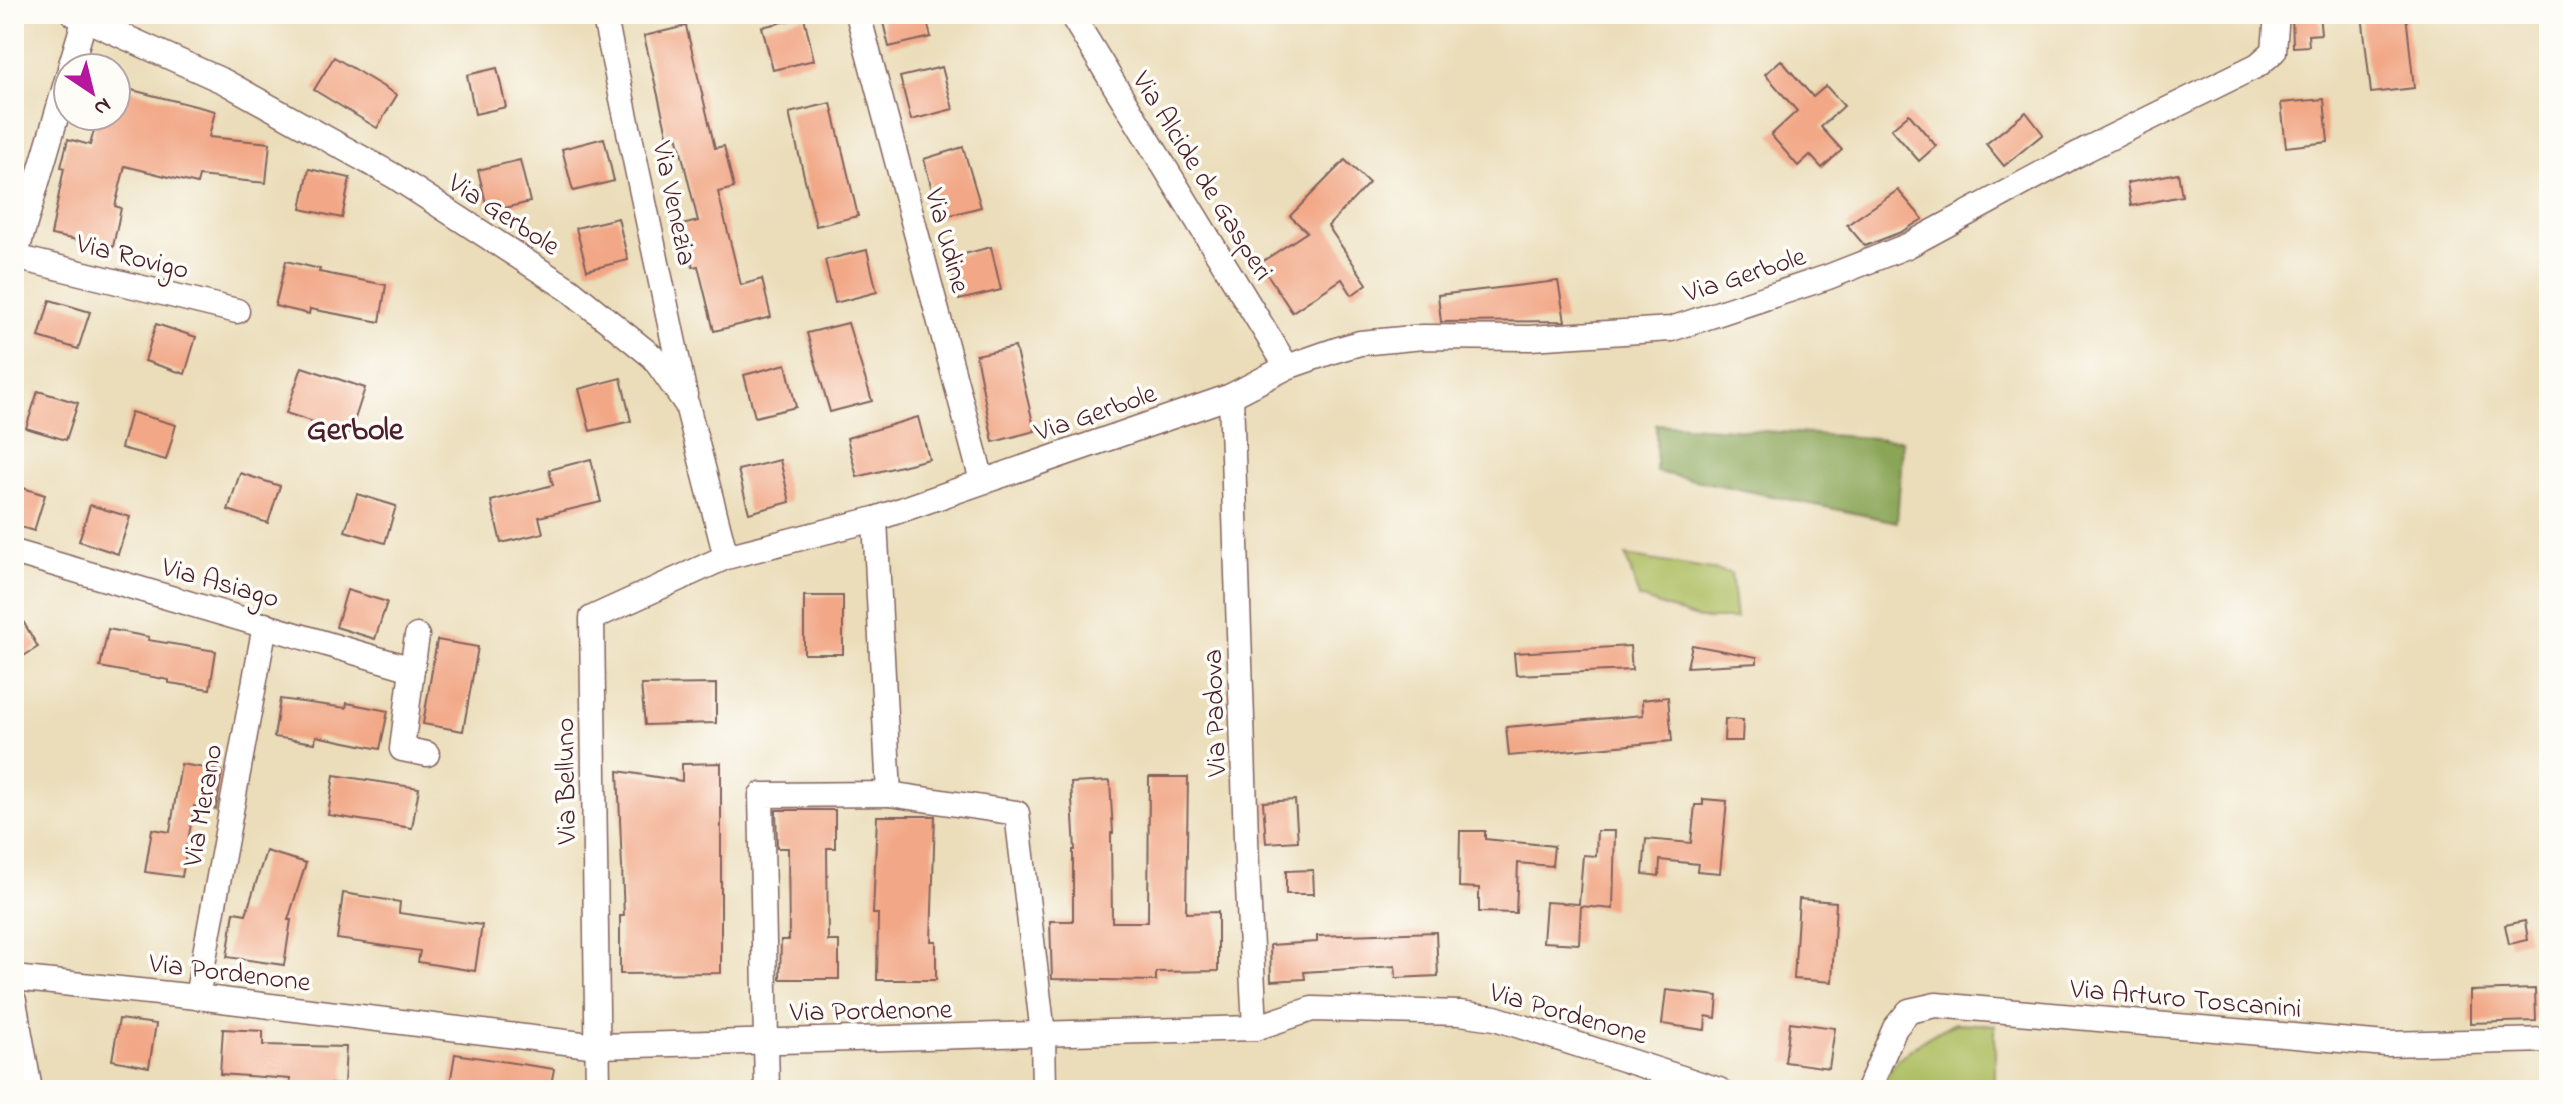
<svg xmlns="http://www.w3.org/2000/svg" width="2563" height="1104" font-family="'Indie Flower',sans-serif">
	<style>
		.green { fill: #adbe61; stroke: #7c6e46; stroke-width: 2 }
		.forest { fill: #8aa557; stroke: #6a6241; stroke-width: 2 }
		.building { fill: #f2a887 }
		.lines { fill: none; stroke-linecap: round; stroke-linejoin: round }
		.minor-casing { stroke: #82625d; stroke-width: 27 }
		.minor { stroke: #fff; stroke-width: 24 }
		.labels { text-anchor: middle; stroke-width: 7; stroke-linejoin: round; paint-order: stroke }
		.street-label { font-size: 28px; fill: #4a1f2b; stroke: #fdfcf7 }
		.quarter-label { font-size: 32px; font-weight: bold; fill: #4a1f2b; stroke: #fdfcf7 }
	</style>
	<rect width="100%" height="100%" fill="#fdfcf7"/>
	<filter id="ink" filterUnits="userSpaceOnUse"><feTurbulence type="fractalNoise" baseFrequency=".0125" numOctaves="2"/><feDisplacementMap in="SourceGraphic" scale="16" xChannelSelector="R" yChannelSelector="G"/><feConvolveMatrix kernelMatrix="1 2 1 2 8 2 1 2 1" color-interpolation-filters="sRGB"/></filter>
	<filter id="wash" filterUnits="userSpaceOnUse"><feTurbulence type="fractalNoise" baseFrequency=".006" numOctaves="4" result="noise"/><feDisplacementMap in="SourceGraphic" scale="32" xChannelSelector="R" yChannelSelector="G"/><feGaussianBlur stdDeviation="1.8" result="paint"/><feColorMatrix in="noise" values="0 0 0 0 0 0 0 0 0 0 0 0 0 0 0 0 0 1.4 0 .05"/><feComposite in="paint" operator="in"/></filter>
	<g filter="url(#wash)">
		<rect width="100%" height="100%" fill="#ebddb9"/>
		<g class="green">
			<path d="M1626 556 1731 573 1736 619H1699L1639 598Z"/>
			<path d="M1956 1023 1995 1025V1090H1880C1888 1058 1928 1035 1956 1023Z"/>
		</g>
		<path class="forest" d="M1656 424 1903 440 1897 522 1656 472Z"/>
		<g id="blocks">
			<g class="building">
				<path d="M881 14H925L931 37 889 47Z"/>
				<path d="M2292 14H2319L2321 34 2308 35 2309 46 2293 47Z"/>
				<path d="M2362 14H2406L2414 88 2371 93Z"/>
				<path d="M804 17 814 60 773 70 762 27Z"/>
				<path d="M686 26 715 148 724 146 734 188 718 192 741 285 762 279 771 317 714 331 698 266 693 267 682 225 698 221 677 135 668 138 644 36Z"/>
				<path d="M334 57 397 95 377 128 314 90Z"/>
				<path d="M1781 60 1813 97 1826 86 1844 106 1821 127 1842 150 1822 168 1810 155 1798 166 1771 135 1797 111 1765 74Z"/>
				<path d="M942 67 953 109 911 120 900 77Z"/>
				<path d="M497 68 506 107 475 114 467 75Z"/>
				<path d="M116 86 215 111 209 137 270 143 266 183 199 176 197 184 125 166 115 206 121 208 113 247 51 235 64 168 61 167 68 139 90 145 98 116H116Z"/>
				<path d="M2324 99 2328 142 2286 147 2281 103Z"/>
				<path d="M831 103 858 216 816 226 789 113Z"/>
				<path d="M2026 112 2043 134 2004 166 1986 144Z"/>
				<path d="M1909 114 1936 146 1919 161 1891 129Z"/>
				<path d="M604 138 614 181 573 191 562 149Z"/>
				<path d="M963 147 981 207 939 218 924 159Z"/>
				<path d="M520 160 530 202 488 212 478 170Z"/>
				<path d="M1345 160 1369 183 1328 226 1367 284 1352 295 1342 279 1292 312 1260 263 1307 232 1290 216Z"/>
				<path d="M309 169 350 178 342 218 301 209Z"/>
				<path d="M2178 173 2182 196 2131 206 2127 183Z"/>
				<path d="M1898 190 1923 219 1901 232 1865 246 1847 225Z"/>
				<path d="M618 218 628 260 587 270 576 228Z"/>
				<path d="M991 247 1001 290 959 300 949 258Z"/>
				<path d="M867 250 877 292 835 303 825 260Z"/>
				<path d="M286 261 320 269 319 272 386 285 380 322 310 309 309 314 275 306Z"/>
				<path d="M1558 281 1565 321 1441 322 1438 295Z"/>
				<path d="M50 300 90 312 78 349 39 337Z"/>
				<path d="M848 323 872 401 830 412 807 333Z"/>
				<path d="M156 324 196 337 185 374 145 361Z"/>
				<path d="M1015 347 1035 431 993 442 976 355Z"/>
				<path d="M786 364 796 407 755 417 744 375Z"/>
				<path d="M302 367 365 388 350 434 286 413Z"/>
				<path d="M621 378 631 421 590 431 579 389Z"/>
				<path d="M38 391 78 403 66 440 26 428Z"/>
				<path d="M131 412 176 425 166 460 121 448Z"/>
				<path d="M918 417 929 459 857 477 847 438Z"/>
				<path d="M591 459 601 502 539 517 543 533 501 543 491 501 553 485 549 470Z"/>
				<path d="M780 460 790 502 749 513 738 470Z"/>
				<path d="M240 473 280 486 268 523 228 510Z"/>
				<path d="M14 485 45 495 34 531 14 525Z"/>
				<path d="M357 494 396 506 385 543 345 531Z"/>
				<path d="M90 505 130 517 118 554 79 541Z"/>
				<path d="M347 590 387 602 375 639 336 627Z"/>
				<rect x="804" y="596" width="39" height="58"/>
				<path d="M14 606 38 647 14 662Z"/>
				<path d="M108 629 149 637 148 640 216 651 210 689 169 683V680L100 667Z"/>
				<path d="M437 640 478 647 463 731 423 724Z"/>
				<path d="M1692 645 1757 657V663L1687 667Z"/>
				<path d="M1630 646 1632 670 1516 675 1514 653Z"/>
				<path d="M716 684V723L645 725 641 685Z"/>
				<path d="M1668 697 1672 741 1509 756 1506 727 1643 715 1642 700Z"/>
				<path d="M280 699 346 708 347 703 388 711 380 749 316 736 315 743 274 737Z"/>
				<path d="M1725 719 1743 720 1742 741H1724Z"/>
				<path d="M721 763V973L620 974V916H624L618 771 682 781V764Z"/>
				<path d="M181 764 222 771 216 809 194 806 182 877 145 872 152 829 170 832Z"/>
				<path d="M334 775 419 788 412 828 328 815Z"/>
				<path d="M1149 777H1188L1186 913 1218 912V971L1156 972V981L1052 979 1050 921H1073V850H1075L1071 783 1110 781 1113 833H1111L1112 922H1148Z"/>
				<path d="M1703 799 1727 801 1720 873 1697 871 1698 864 1660 860 1659 876 1643 874 1646 839 1691 843 1695 805H1703Z"/>
				<path d="M1295 800 1298 841 1266 843 1263 802Z"/>
				<path d="M776 810H835V848H827L828 941H839V979H780L781 940H789L788 848H777Z"/>
				<path d="M877 816H935L931 941H936V980H877L878 914H873Z"/>
				<path d="M1460 831H1485V839L1554 846 1552 866 1518 863 1516 913 1479 912V888L1459 887Z"/>
				<path d="M1597 831H1615L1613 909 1581 906 1579 944 1543 942 1546 902 1579 904 1583 855 1596 856Z"/>
				<path d="M266 851 306 863 288 920H291L284 965 227 957 234 912 246 914Z"/>
				<path d="M1313 870 1314 894H1286V871Z"/>
				<path d="M343 893 400 902 399 913 482 925 475 971 418 962 420 951 337 939Z"/>
				<path d="M1799 899 1836 902 1832 982 1794 979Z"/>
				<path d="M2525 921 2528 940 2509 944 2505 925Z"/>
				<path d="M1436 932 1438 976 1396 978 1395 966 1304 972 1305 979 1271 981 1270 945 1317 942V936Z"/>
				<path d="M2535 989 2536 1021 2470 1023V991Z"/>
				<path d="M1666 990 1718 996 1716 1018 1706 1016 1705 1030 1662 1024Z"/>
				<path d="M119 1019 156 1024 149 1067 112 1060Z"/>
				<path d="M1790 1022 1835 1028 1829 1068 1785 1062Z"/>
				<path d="M223 1029 263 1031V1045L346 1047 344 1085 290 1083V1079L220 1074Z"/>
				<path d="M455 1054 554 1069 550 1090H449Z"/>
			</g>
		</g>
	</g>
	<g filter="url(#ink)">
		<use href="#blocks" fill-opacity="0" stroke="#82625d" stroke-width="2"/>
		<g class="lines">
			<g class="minor-casing">
				<g id="minor">
					<path d="M74 14 225 82 394 176 570 290 653 357 687 405 726 557"/>
					<path d="M604 14 685 395"/>
					<path d="M858 14 982 481"/>
					<path d="M1071 14 1287 367"/>
					<path d="M70 68 85 18"/>
					<path d="M15 257 237 311"/>
					<path d="M14 261 68 76"/>
					<path d="M1231 396 1247 867 1255 1028"/>
					<path d="M14 552 412 669 417 636"/>
					<path d="M412 669 402 749 427 754"/>
					<path d="M889 794 1017 813 1043 1034 1044 1090"/>
					<path d="M14 978 197 997 598 1046 1255 1028 1312 1009 1460 1013 1495 1018 1719 1090"/>
					<path d="M197 997 265 625"/>
					<path d="M14 1001 30 1090"/>
					<path d="M598 1090 592 618 726 557 875 519 1231 396 1287 367 1336 350 1360 343 1423 337 1530 338 1671 329 1828 277 1907 246 2087 149 2258 65 2274 51 2277 14"/>
					<path d="M767 1090 761 795 889 794 875 519"/>
					<path d="M1868 1090 1895 1028 1909 1011 1936 1005 2386 1044 2549 1040"/>
				</g>
			</g>
			<use href="#minor" class="minor"/>
		</g>
	</g>
	<g class="labels">
		<g class="street-label">
			<text transform="translate(1204 175) rotate(58)" y="10">Via Alcide de Gasperi</text>
			<text transform="translate(676 203) rotate(78)" y="10">Via Venezia</text>
			<text transform="translate(505 213) rotate(33)" y="10">Via Gerbole</text>
			<text transform="translate(949 240) rotate(75)" y="10">Via Udine</text>
			<text transform="translate(133 255) rotate(14)" y="10">Via Rovigo</text>
			<text transform="translate(1744 273) rotate(-18)" y="10">Via Gerbole</text>
			<text transform="translate(1095 411) rotate(-19)" y="10">Via Gerbole</text>
			<text transform="translate(221 581) rotate(16)" y="10">Via Asiago</text>
			<text transform="translate(1213 713) rotate(-92)" y="10">Via Padova</text>
			<text transform="translate(564 781) rotate(-91)" y="10">Via Belluno</text>
			<text transform="translate(201 805) rotate(-80)" y="10">Via Merano</text>
			<text transform="translate(230 971) rotate(7)" y="10">Via Pordenone</text>
			<text transform="translate(2186 997) rotate(5)" y="10">Via Arturo Toscanini</text>
			<text transform="translate(871 1009) rotate(-1)" y="10">Via Pordenone</text>
			<text transform="translate(1569 1012) rotate(16)" y="10">Via Pordenone</text>
		</g>
		<g class="quarter-label">
			<text x="355" y="439">Gerbole</text>
		</g>
	</g>
	<rect width="2563" height="1104" fill="none" stroke="#fdfcf7" stroke-width="48"/>
	<g transform="translate(92 92) rotate(145)"><circle r="38" fill="#fdfcf7" stroke="#b5a4a5" stroke-width="2"/>
	<path d="M0-6L14 30L0 20L-14 30Z" fill="#b5179e"/>
	<text y="-12" font-size="22" font-weight="bold" text-anchor="middle" fill="#4a1f2b">N</text>
	</g>
</svg>
